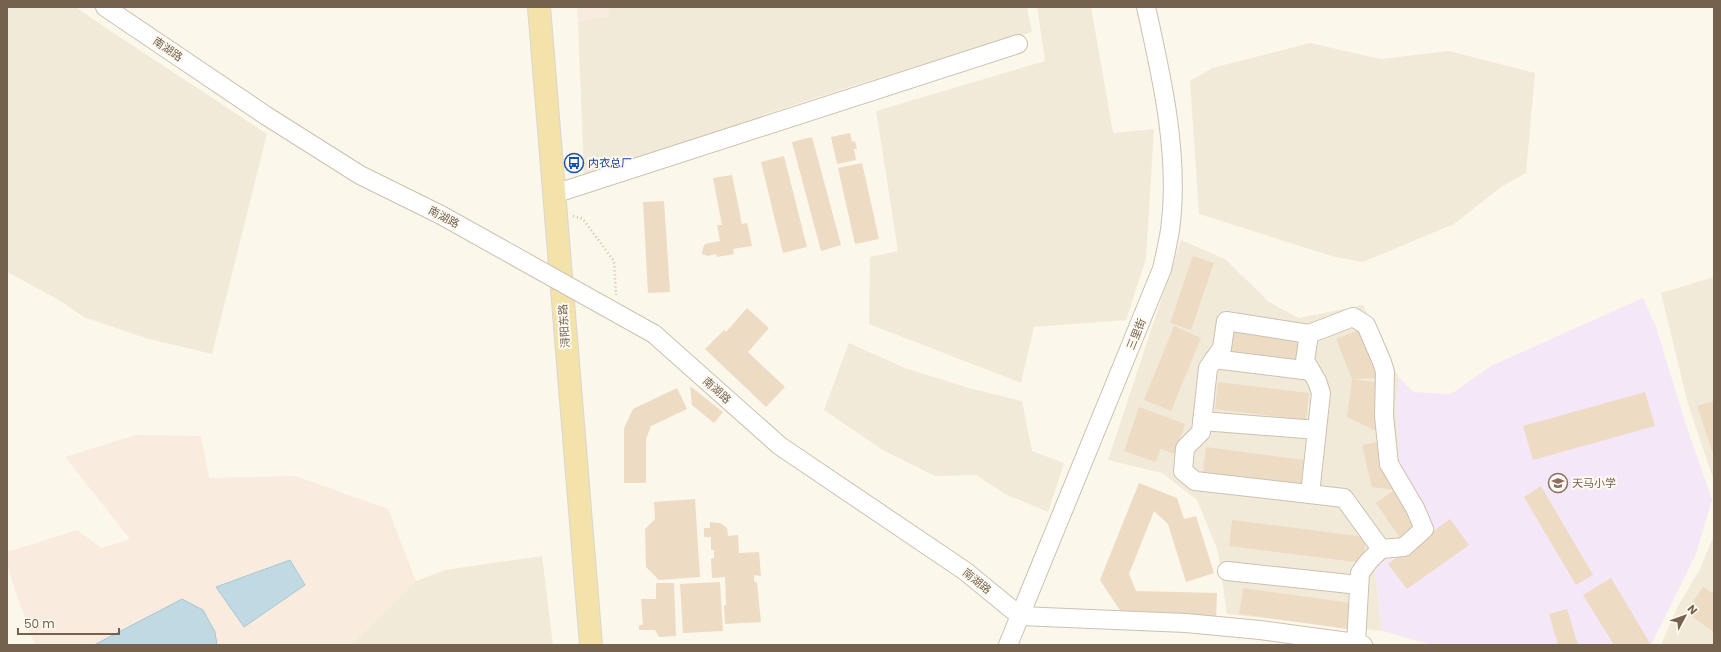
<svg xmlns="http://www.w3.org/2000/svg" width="1721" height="652" font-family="Poppins,'Noto Sans SC',sans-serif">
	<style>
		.residential { fill: #f2ead9 }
		.commercial { fill: #faebdf }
		.education { fill: #f4e7f8 }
		.water { fill: #c0d9e3; stroke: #a7c7d4 }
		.building { fill: #eedbc4 }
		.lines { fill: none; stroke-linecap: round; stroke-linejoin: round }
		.minor-casing { stroke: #ccc1b1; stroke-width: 20 }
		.major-casing { stroke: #dbd6d1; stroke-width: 24 }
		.path { stroke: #d3bea7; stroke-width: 2.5; stroke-dasharray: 1 3; stroke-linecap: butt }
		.minor { stroke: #fff; stroke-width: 18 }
		.major { stroke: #f3e2a9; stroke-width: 22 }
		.minor-bridge-casing { stroke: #ccc1b1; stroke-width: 20; stroke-linecap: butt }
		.minor-bridge { stroke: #fff; stroke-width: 18 }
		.labels { text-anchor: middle; stroke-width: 4; stroke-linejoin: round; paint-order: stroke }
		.street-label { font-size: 11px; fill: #74624f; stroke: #fefaf1 }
		.transit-label { font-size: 11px; fill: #164399; stroke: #fefaf1; text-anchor: start }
		.education-label { font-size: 11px; fill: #785e54; stroke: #fefaf1; text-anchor: start }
	</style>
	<rect width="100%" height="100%" fill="#fbf7ea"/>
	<g class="residential">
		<path d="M7 7H76L103 26 267 134 212 354 145 338 84 317 59 300 7 272Z"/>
		<path d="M608 7H1027L1032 32 849 87 584 174 578 22 608 16Z"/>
		<path d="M1037 7H1091L1113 133 1154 129 1146 259 1126 320 1034 327 1021 383 869 324 870 257 898 251 876 111 1045 61Z"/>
		<path d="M1310 43 1381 59 1449 51 1535 73 1526 173 1501 187 1454 224 1363 262 1335 257 1199 214 1190 81 1212 68Z"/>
		<path d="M1181 240 1225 259 1269 302 1299 318 1363 305 1399 378 1396 408 1400 466 1431 519 1375 570 1382 631 1227 614 1218 551 1197 500 1162 473 1108 460Z"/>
		<path d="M1714 277V481L1688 404 1661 293Z"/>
		<path d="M849 343 905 368 969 388 1022 401 1032 451 1064 463 1048 512 1005 494 976 475 935 476 883 450 824 410Z"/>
		<path d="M1714 535V645H1661L1677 608 1700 569Z"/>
		<path d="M542 556 553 645H351L416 581 445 570Z"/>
	</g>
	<g class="commercial">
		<path d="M577 7H608L609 16 578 22Z"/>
		<path d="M136 435 201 436 209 478 295 476 388 509 416 581 351 645H35L13 585 7 562V552L77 530 102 548 130 539 65 457Z"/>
	</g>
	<path class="education" d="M1643 298 1656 327 1685 422 1712 500 1696 554 1651 645H1433L1382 631 1375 570 1431 519 1400 466 1396 408 1399 378 1413 392 1451 394 1491 366Z"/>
	<g class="water">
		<path d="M290 560 305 585 244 627 216 587Z"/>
		<path d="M182 599 203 610 215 632 217 645H94Z"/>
	</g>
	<g class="building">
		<path d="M850 133 852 142 855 141 857 149H854L856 160 837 164 831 137Z"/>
		<path d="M812 137 841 245 821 251 792 142Z"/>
		<path d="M784 156 807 247 783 253 761 162Z"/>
		<path d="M862 163 879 239 855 244 838 168Z"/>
		<path d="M732 175 742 224 747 223 752 246 733 249 734 254 717 257 716 254 708 256 702 254 703 248 705 244 720 241 717 225H722L713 178Z"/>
		<path d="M664 201 670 292 648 293 643 202Z"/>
		<path d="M1193 256 1214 263 1191 330 1170 323Z"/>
		<path d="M747 308 769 328 748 352 785 387 766 407 705 349 724 330 726 332Z"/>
		<path d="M1174 326 1201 338 1171 411 1144 400Z"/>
		<path d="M1361 329 1380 378 1352 379 1336 339Z"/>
		<path d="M1234 332 1299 340 1296 361 1231 353Z"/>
		<path d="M1352 379 1382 383 1376 431 1347 417Z"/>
		<path d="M1218 382 1309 393 1306 420 1215 409Z"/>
		<path d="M690 386 723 412 714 423 692 405Z"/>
		<path d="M677 388 687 409 651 426 646 439V483H624V428L633 409Z"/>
		<path d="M1645 392 1655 426 1533 460 1523 426Z"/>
		<path d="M1714 401V457L1697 406Z"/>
		<path d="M1139 407 1185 424 1175 454 1160 449 1156 462 1124 451Z"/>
		<path d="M1382 441 1394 490 1372 487 1362 445Z"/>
		<path d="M1206 447 1304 460 1301 485 1203 472Z"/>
		<path d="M1139 483 1177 498 1184 519 1196 516 1214 573 1186 582 1168 524 1154 511 1129 574 1136 591 1217 593 1216 617 1123 615 1100 580Z"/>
		<path d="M1541 486 1593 575 1576 585 1524 497Z"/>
		<path d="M1394 490 1418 525 1400 538 1376 503Z"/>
		<path d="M695 499 700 577 659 580 646 567 645 529 655 519 654 502Z"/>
		<path d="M1450 519 1469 545 1407 589 1388 564Z"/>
		<path d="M1232 520 1366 537 1363 563 1229 546Z"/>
		<path d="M710 522 720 523 727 528 728 536 738 535 739 553 759 552 761 576 754 575V581L757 583 761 622 725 624 724 605H726L725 577 712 578 711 559 714 558V550H711V537H704V528H710Z"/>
		<path d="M1611 578 1651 645H1614L1583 595Z"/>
		<path d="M720 582 723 631 683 633 680 584Z"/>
		<path d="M656 583H674L676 636 659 637 655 630H639V625H643L641 599H656Z"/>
		<path d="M1703 587 1714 594V632L1686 612Z"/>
		<path d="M1243 588 1351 603 1347 629 1239 614Z"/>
		<path d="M1567 609 1578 645H1558L1549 614Z"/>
	</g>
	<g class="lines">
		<g class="minor-casing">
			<g id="minor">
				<path d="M105 7 265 115 360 175 441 215"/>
				<path d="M554 194 1018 44"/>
				<path d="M654 334 780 446 965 571 1020 616 1186 623 1260 630 1356 643 1363 645"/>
				<path d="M1309 334 1305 361 1317 381 1321 393 1310 494"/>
				<path d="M1214 359 1311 371"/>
				<path d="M1202 421 1317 430"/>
				<path d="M1227 571 1359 585"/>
				<path d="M1356 643 1360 573 1368 562 1381 549 1404 547 1424 529 1415 508 1389 464 1384 416 1385 372 1382 362 1366 325 1353 317 1309 334 1226 321 1222 348 1208 368 1201 432 1185 448 1183 471 1195 481 1344 498 1381 549"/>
				<path d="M1008 645 1162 269C1165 256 1168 243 1170 230 1180 157 1162 78 1146 7"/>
			</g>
		</g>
		<g class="major-casing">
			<path id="major" d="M539 7 591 645"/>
		</g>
		<path class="path" d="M573 216 583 219 614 261 616 295"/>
		<use href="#minor" class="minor"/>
		<use href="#major" class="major"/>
		<g class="minor-bridge-casing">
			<path id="minor-bridge" d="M441 215 654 334"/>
		</g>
		<use href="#minor-bridge" class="minor-bridge"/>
	</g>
	<defs>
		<g id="bus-ring" transform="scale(1)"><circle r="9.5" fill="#fefaf1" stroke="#1a4fb4" stroke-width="1.5"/><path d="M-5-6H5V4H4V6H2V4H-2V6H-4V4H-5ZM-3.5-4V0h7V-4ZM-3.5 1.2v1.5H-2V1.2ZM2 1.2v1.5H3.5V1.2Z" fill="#1a4fb4"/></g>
		<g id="school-ring" transform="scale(1)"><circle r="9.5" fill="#fefaf1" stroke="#8d6e63" stroke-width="1.5"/><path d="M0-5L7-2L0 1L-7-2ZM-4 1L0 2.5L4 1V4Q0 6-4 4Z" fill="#8d6e63"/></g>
	</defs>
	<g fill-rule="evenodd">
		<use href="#bus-ring" x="574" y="163"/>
		<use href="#school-ring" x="1558" y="483"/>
	</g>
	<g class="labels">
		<g class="street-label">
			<text transform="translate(168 49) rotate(34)" y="4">南湖路</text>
			<text transform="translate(444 217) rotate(28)" y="4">南湖路</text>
			<text transform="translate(564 326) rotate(-94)" y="4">浔阳东路</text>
			<text transform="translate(1136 334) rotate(-68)" y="4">三里街</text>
			<text transform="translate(717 390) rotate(42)" y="4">南湖路</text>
			<text transform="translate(977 581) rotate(39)" y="4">南湖路</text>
		</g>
		<g class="transit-label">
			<text x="588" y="167">内衣总厂</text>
		</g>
		<g class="education-label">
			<text x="1572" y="487">天马小学</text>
		</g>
	</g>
	<rect width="1721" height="652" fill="none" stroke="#74624f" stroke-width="16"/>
	<g transform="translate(1685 616) rotate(49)" stroke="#fefaf1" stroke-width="3" paint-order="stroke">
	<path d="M0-3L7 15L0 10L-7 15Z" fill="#74624f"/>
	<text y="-6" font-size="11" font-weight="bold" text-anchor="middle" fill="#74624f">N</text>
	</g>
	<path d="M18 628v6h101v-6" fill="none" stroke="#74624f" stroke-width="2"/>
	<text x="24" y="628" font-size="12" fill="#74624f" stroke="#fefaf1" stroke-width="3" paint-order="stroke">50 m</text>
</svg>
